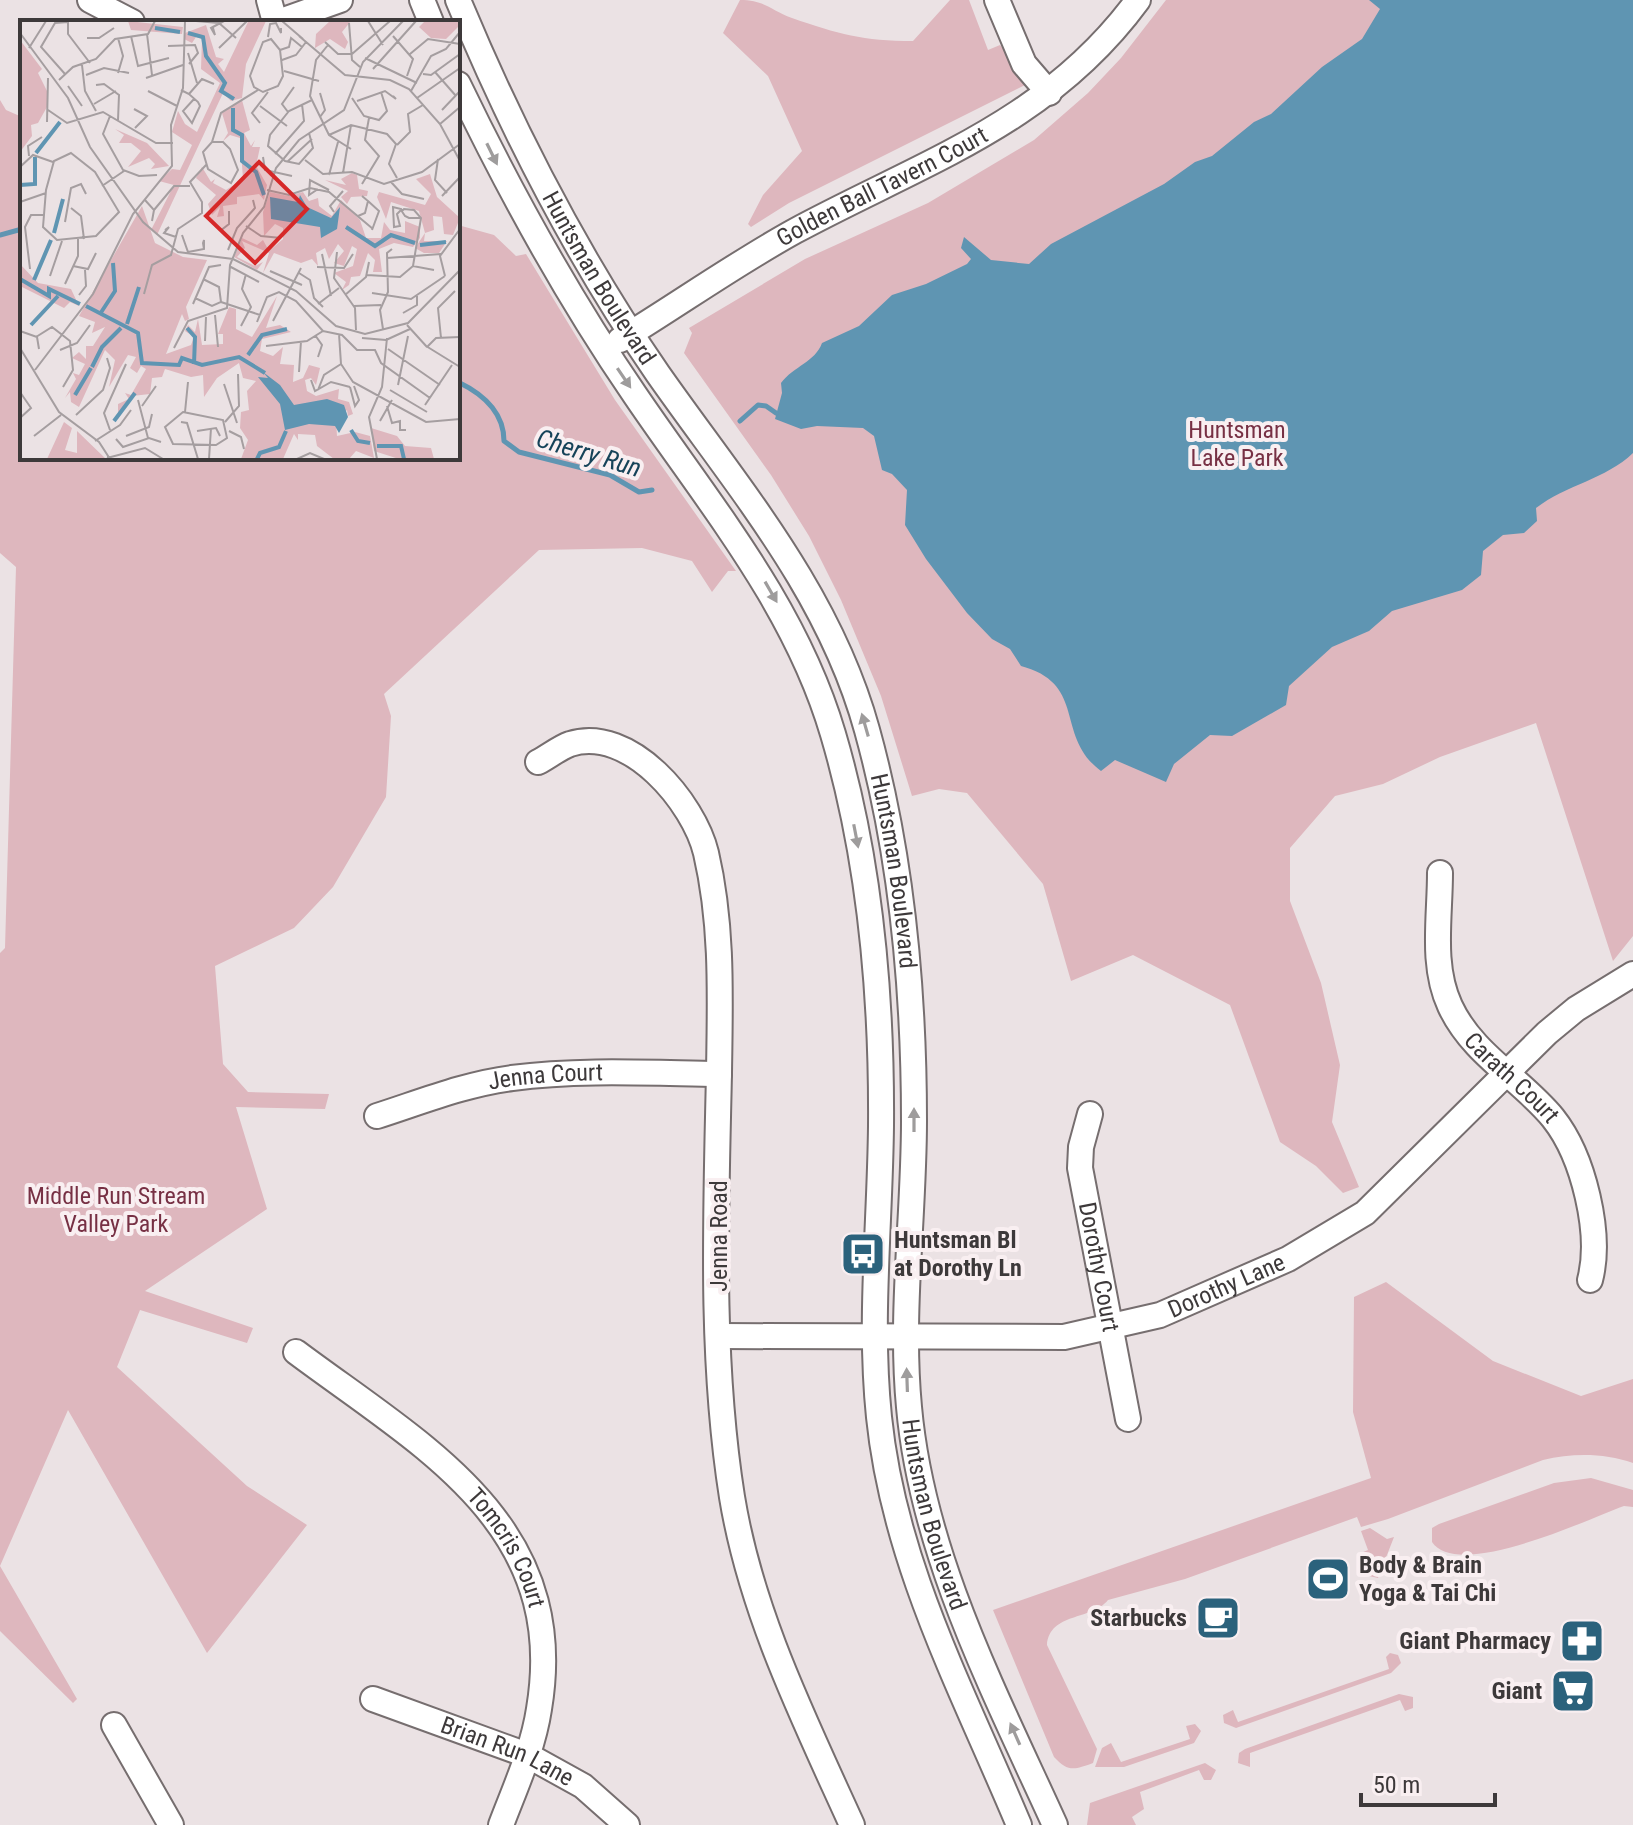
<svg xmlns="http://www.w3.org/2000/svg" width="1633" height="1825" font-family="'Roboto Condensed',sans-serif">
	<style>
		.green { fill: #deb7be }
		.water { fill: #5f95b2 }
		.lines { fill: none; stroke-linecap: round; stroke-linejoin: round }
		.stream { stroke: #5f95b2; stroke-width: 5 }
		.minor-casing { stroke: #766e6f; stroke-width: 28 }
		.minor { stroke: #fff; stroke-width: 24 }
		.oneway { fill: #9e9c9c }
		.labels { text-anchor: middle; stroke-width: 8; stroke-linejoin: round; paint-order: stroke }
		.street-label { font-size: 24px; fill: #3d393a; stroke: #f9eff1 }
		.park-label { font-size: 24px; fill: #773044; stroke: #f9eff1 }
		.poi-label { font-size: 24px; font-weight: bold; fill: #3d393a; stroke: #f9eff1; text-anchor: end }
		.water-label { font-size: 26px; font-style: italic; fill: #164359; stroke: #f9eff1 }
		.inset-river { fill: none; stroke: #5f95b2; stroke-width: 4 }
		.inset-road { fill: none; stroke: #a59ea0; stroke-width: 2 }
		.view { fill: #d62828; fill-opacity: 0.15; stroke: #d62828; stroke-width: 4 }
		.inset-edge { fill: none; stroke: #3d393a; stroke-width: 4 }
	</style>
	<rect width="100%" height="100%" fill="#ebe2e4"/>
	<g class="green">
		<path d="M740 0C765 0 770 10 792 18 838 34 863 41 913 41L950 0H969L988 50 1000 45 1003 48 1025 85 789 203 751 227 748 224 763 195 802 151 768 76 723 33Z"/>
		<path d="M1166 0H1633V936L1613 961 1536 723 1440 757 1383 784 1335 796 1290 848V901L1321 983 1340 1065 1332 1122 1359 1187 1343 1193 1316 1166 1280 1142 1230 1005 1133 955 1071 981 1043 884 967 793 939 789 912 796 881 696 841 600 809 536 771 475 684 353 692 333 689 328 805 259 928 203 1034 140 1088 93 1121 58Z"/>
		<path d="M0 100 6 110 22 117V458H458V225L494 235 516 256 526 254 615 400 736 571H728L712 592 692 561 642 548 539 550 384 694 391 716 386 797 333 887 294 928 215 966 223 1064 248 1092 329 1094 325 1109 236 1107 267 1209 145 1291 253 1328 247 1343 140 1310 117 1367 247 1486 307 1525 207 1653 68 1410 0 1566 77 1699 73 1703 0 1631V953L5 948 16 567 0 553Z"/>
		<path d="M1386 1282 1493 1361 1581 1396 1633 1379V1463C1604 1453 1573 1453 1543 1460L1388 1519 1361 1527 1357 1517 1185 1579 1108 1600C1091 1621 1050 1612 1047 1645L1097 1749 1093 1763C1074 1770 1068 1772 1054 1757L993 1610 1371 1478 1353 1412 1354 1297Z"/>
		<path d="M1591 1478 1633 1490V1507L1624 1506C1588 1519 1458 1581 1432 1542V1528L1439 1524 1554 1483Z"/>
		<path d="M1370 1528 1387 1539 1394 1537 1378 1578 1369 1576 1361 1553 1368 1550 1361 1531Z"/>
		<path d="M1390 1653 1398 1655 1401 1663 1391 1673 1236 1728 1224 1723 1223 1715 1233 1710 1238 1722 1389 1669 1386 1657Z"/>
		<path d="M1399 1694 1413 1697V1708L1405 1711 1400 1700 1250 1753V1767L1238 1763 1239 1753 1245 1749Z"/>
		<path d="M1195 1724 1201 1731 1194 1743 1124 1767H1095L1102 1748 1111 1743 1121 1762 1190 1739 1186 1726Z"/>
		<path d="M1205 1763 1216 1770 1211 1780H1204L1199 1770 1140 1792 1144 1809 1132 1817 1136 1825H1087L1090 1803Z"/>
	</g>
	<path class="water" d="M1369 0H1633V453C1606 479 1566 485 1536 508L1537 521 1524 533 1503 535 1483 551 1481 575 1462 590 1392 611 1369 631 1332 647 1289 686 1286 705 1232 736 1210 735 1174 764 1166 782 1115 760 1101 771C1054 736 1088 684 1021 666L1010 649 992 639 967 613 926 559 905 525 907 490 892 474 882 470 874 436 863 428 817 426 801 429 775 419 782 393 781 383C794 366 815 362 822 343L859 326 892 295 926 284 967 264 971 259 961 248 964 237 991 260 1029 264 1051 244 1164 184 1195 162 1212 156 1254 122 1271 114 1322 67 1362 39 1380 9Z"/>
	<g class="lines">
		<g class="stream">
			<path d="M0 235 22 229"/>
			<path d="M458 382C483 394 504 412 504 441L519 452 610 475 639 492 652 490"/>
			<path d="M740 421 758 405 766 406 776 413"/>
		</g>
		<g class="minor-casing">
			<g id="minor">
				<path d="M90 0 132 22"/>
				<path d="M269 0 275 22"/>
				<path d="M422 0 431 22"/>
				<path id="s1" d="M458 0C512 130 578 258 658 374 738 488 829 592 867 730 902 856 914 990 914 1121 914 1216 900 1313 909 1407 922 1554 995 1693 1055 1825"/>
				<path d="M997 0 1024 64 1049 93"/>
				<path d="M278 22 340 0"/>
				<path d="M458 84C510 192 567 296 635 395 709 504 795 605 833 734 870 859 882 996 881 1126 880 1223 869 1321 879 1417 894 1564 963 1691 1019 1825"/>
				<path id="s2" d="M620 340C679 304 735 264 795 231 923 162 1048 123 1138 0"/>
				<path d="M538 762C548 757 559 748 570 744 630 725 694 803 706 853 723 926 720 999 719 1073 716 1213 710 1358 732 1497 751 1613 804 1719 852 1825"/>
				<path id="s3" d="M1440 873C1440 918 1431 965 1450 1006 1472 1054 1521 1079 1553 1118 1584 1157 1602 1234 1590 1280"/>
				<path id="s4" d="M1090 1114 1081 1147 1080 1168 1128 1419"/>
				<path id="s5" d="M377 1116C421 1102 465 1084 512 1078 580 1069 650 1073 719 1074"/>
				<path id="s6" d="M719 1336 1064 1337 1160 1315 1288 1259 1365 1213 1547 1033 1576 1009 1633 974"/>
				<path id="s7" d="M296 1352C423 1447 570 1524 539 1709 533 1749 515 1788 501 1825"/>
				<path id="s8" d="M373 1699 527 1755 583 1786 627 1825"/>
				<path d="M114 1725 171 1825"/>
			</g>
		</g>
		<use href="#minor" class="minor"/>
	</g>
	<defs><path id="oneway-solid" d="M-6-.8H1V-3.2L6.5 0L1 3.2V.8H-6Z" transform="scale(2)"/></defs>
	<g class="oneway">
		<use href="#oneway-solid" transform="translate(492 154) rotate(64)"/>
		<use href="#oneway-solid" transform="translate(624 378) rotate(56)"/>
		<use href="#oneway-solid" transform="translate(771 592) rotate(60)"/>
		<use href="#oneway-solid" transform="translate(865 725) rotate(-106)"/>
		<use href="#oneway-solid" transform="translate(856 836) rotate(79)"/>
		<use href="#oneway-solid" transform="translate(914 1120) rotate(-90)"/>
		<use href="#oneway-solid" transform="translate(907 1380) rotate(-92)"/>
		<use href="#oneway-solid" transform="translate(1015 1734) rotate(-114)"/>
	</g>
	<defs>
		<g id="bus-square" transform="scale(2.3)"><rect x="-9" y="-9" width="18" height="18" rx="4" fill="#2b627c" stroke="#f9eff1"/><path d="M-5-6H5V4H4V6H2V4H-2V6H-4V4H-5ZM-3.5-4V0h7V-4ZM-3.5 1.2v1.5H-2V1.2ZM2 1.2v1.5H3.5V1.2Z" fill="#fff"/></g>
		<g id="stadium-square" transform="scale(2.3)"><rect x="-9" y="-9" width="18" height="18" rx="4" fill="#2b627c" stroke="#f9eff1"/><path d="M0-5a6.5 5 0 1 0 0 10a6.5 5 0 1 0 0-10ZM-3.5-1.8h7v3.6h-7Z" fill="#fff"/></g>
		<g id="cafe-square" transform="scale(2.3)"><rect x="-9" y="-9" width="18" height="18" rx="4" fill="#2b627c" stroke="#f9eff1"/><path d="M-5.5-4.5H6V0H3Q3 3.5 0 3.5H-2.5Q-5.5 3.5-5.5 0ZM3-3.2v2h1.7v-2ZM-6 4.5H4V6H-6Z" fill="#fff"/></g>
		<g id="pharmacy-square" transform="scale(2.3)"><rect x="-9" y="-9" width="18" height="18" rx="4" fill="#2b627c" stroke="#f9eff1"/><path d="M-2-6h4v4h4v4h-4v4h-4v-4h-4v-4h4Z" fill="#fff"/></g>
		<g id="supermarket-square" transform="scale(2.3)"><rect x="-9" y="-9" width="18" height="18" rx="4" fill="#2b627c" stroke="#f9eff1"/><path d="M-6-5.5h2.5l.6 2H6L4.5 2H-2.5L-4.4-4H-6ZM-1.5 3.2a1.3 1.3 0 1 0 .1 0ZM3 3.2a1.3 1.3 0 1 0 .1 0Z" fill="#fff"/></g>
	</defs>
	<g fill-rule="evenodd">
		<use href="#bus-square" x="863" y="1254"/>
		<use href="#stadium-square" x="1328" y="1579"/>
		<use href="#cafe-square" x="1218" y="1618"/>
		<use href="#pharmacy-square" x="1582" y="1641"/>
		<use href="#supermarket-square" x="1573" y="1691"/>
	</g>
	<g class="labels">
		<g class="street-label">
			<text dy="8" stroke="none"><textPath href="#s2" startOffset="304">Golden Ball Tavern Court</textPath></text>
			<text dy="8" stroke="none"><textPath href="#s1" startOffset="312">Huntsman Boulevard</textPath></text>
			<text dy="8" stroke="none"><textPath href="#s1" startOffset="984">Huntsman Boulevard</textPath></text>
			<text dy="8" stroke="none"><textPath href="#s3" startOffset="230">Carath Court</textPath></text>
			<text dy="8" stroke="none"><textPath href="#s5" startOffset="174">Jenna Court</textPath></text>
			<text transform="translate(719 1236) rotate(-90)" y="8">Jenna Road</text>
			<text dy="8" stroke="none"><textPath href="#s4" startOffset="156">Dorothy Court</textPath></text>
			<text dy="8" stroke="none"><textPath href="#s6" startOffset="516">Dorothy Lane</textPath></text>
			<text dy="8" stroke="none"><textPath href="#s1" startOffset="1632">Huntsman Boulevard</textPath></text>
			<text dy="8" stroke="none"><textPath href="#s7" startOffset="292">Tomcris Court</textPath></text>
			<text dy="8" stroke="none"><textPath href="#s8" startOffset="144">Brian Run Lane</textPath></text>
		</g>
		<g class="park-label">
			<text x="1237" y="438">Huntsman<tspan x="1237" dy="28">Lake Park</tspan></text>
			<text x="116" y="1204">Middle Run Stream<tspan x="116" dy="28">Valley Park</tspan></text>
		</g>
		<g class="poi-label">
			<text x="894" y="1248" text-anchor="start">Huntsman Bl<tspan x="894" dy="28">at Dorothy Ln</tspan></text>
			<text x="1359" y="1573" text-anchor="start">Body &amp; Brain<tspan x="1359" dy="28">Yoga &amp; Tai Chi</tspan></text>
			<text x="1187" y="1626">Starbucks</text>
			<text x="1551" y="1649">Giant Pharmacy</text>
			<text x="1542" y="1699">Giant</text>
		</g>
		<g class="water-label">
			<text transform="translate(589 453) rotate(17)" y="9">Cherry Run</text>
		</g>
	</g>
	<g transform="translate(20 20)">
		<rect width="440" height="440" fill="#ebe2e4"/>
		<path d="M108 1 163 7 162 14 111 10ZM246 1 226 44 222 78 211 81 203 73 137 215 131 210 154 165 139 161 152 149 160 150 172 125 152 112 158 91 165 104 177 112 200 63 181 49 182 19 176 17 172 23 164 19 165 13 186 5 196 37 204 39 198 44 204 52 228 2ZM310 1H331L322 12 328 22 325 29 310 19 295 28 296 14ZM405 1H440V5L426 19 411 18 399 7ZM0 20 22 49 18 53 27 71V87L18 103 11 105 12 116 0 132ZM222 80 230 110 224 113 231 126 235 120 232 127H240L236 146 247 165 244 180 239 174 217 177V184L203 186 204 196 197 197 200 187 192 195 188 184 196 175 176 158 182 147 191 162 195 159 193 163 206 170 223 159 220 118 210 115 203 121 208 113 202 93ZM95 109 127 123 149 146 131 149 135 144 129 138 108 147 121 131 111 123H99L104 115ZM332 153 337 155 339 169 348 171 347 176 331 177 327 184 321 177 328 171 305 160 326 165 321 159ZM410 154 417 177 440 198 433 215 424 214 422 197 413 196 414 210 405 213 404 221H427L419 233H404L395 228 405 213 399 191 371 182 366 199 357 177 359 172 405 185 411 174 396 159ZM250 172 268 176 283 172 289 181 298 178 299 186 312 196 321 180 340 200 346 218H361L364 202 370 210 385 213V201L400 207V218L393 227 374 223 359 229 362 252H353L355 240 348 233 340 256 331 257 329 265 322 270 326 262 314 253 333 246 337 229 332 226 324 246 314 243 324 231 318 224 309 239 305 228 296 233 298 246 292 239 281 243 254 233 243 253 249 233 222 221 225 228 217 237 235 246 243 242 237 250 214 237 222 218 237 225 243 220 249 231 263 219V208L255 204 244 216 243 192ZM122 186 135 223 163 237 187 240 166 287 169 299 165 301 162 294 146 334 171 325 174 317 165 311 168 305 175 312 178 299 182 325 203 324V314H198L209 287 216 289V309L232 317 257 276 246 308 260 305 271 312 242 319 240 331 253 336 263 327 260 344 274 345 273 362 283 358 289 345 300 348 296 365 291 358 285 360 287 371 296 376 319 369 318 379 329 382 333 394 328 396 327 390 316 400 317 416 335 412 350 416 354 438 336 431 329 439H314L297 426 295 415 278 414V420L274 414 263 439H221L228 420 220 408 221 392 229 390 227 371 236 361 223 358 219 343 197 358 184 377 183 355 171 357 145 349 142 357 132 358 130 374 112 376 98 399V384L109 379 105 373 111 375 126 349 121 346 117 353 110 348 116 337 108 335 89 367 95 340 85 330 59 387 51 382 50 372 45 378 56 359 53 353 59 355 65 344 52 338 59 332 66 339V326H73L85 307 72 313 75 302 59 296ZM0 244 18 263 51 269 59 286 50 282 44 288 0 266ZM44 402 52 408 45 430 57 433V411L86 439H27ZM351 408 377 416 385 426 411 428 414 439H379L354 431Z" fill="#deb7be"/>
		<path d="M280 175 287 187 311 198 320 187 317 209 301 218 300 207 251 199 250 177 278 182ZM243 352 260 365 274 385 307 379 324 385 328 397 319 413 315 406 289 404 265 410 260 384 238 357 248 358Z" fill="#5f95b2"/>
		<path class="inset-river" d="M135 8 160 12M168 13 183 17 186 36 205 63 201 71 214 79M213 88V110L222 115V141L236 152 244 175M16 133 40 102M0 165 15 164V137M326 207 355 226 371 215 395 223M34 213 43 179M400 225 426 222M0 259 29 276V269L60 284M14 260 31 220M66 286 118 313 122 343 159 345 162 338 182 345 219 337 245 353M80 294 95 271 93 243M107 304 119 267M11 305 38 276M167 308 175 317 174 344M228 335 242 315 267 309M72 347 82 327 101 308M55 375 71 348M94 401 115 373M331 410 338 421 350 423M357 426H381L384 439M237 439 240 433 259 427 266 411"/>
		<path class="inset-road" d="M48 1V14L70 43M176 1 199 3 216 18M262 1 283 19M348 1 363 25M329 3 332 40 340 47M193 8 195 15 191 8 204 1M0 13 48 78 70 127 123 202 158 232 213 239 276 271 316 306 345 314 388 303 440 250M127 14 132 55M111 16 118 46 149 38M279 16 325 55 370 60 389 69 420 104 440 141M373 16 393 39 387 56M248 17 250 4 256 3 261 13V8M67 18H79L94 8M98 18 103 36 98 53M251 19 260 30 263 56 258 66 243 72 234 67 230 56 243 22ZM305 22 318 34H332L370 1M308 25 296 40 290 76 309 115 331 129M148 26 175 25 178 33 169 44M9 28 26 1M199 28 227 1M260 30 269 27 271 18 282 27M168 33 177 63M390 34 408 19 440 24M345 38 397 63M262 40 276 35 286 22M62 45 65 71 76 91M353 49 396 1M264 51 299 61M415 52 436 76M45 54 21 27 35 3 48 2M403 54 411 55 440 34M66 55 84 48 109 53M126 58 163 45M39 60 53 47 76 39 95 19 128 14 135 1M76 65 84 64 99 75 98 100M48 66 62 86M161 70 169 74 178 82 180 86 172 103 163 91 174 79M128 71 157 86M391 71 411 36 426 29 440 12M300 73 305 90 300 97M169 74 182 59 194 64M332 78 344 96 359 100 367 91 361 72M397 78 440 48M337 81 365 71 376 79 373 76M74 84 96 71M240 86 267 106M114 89 127 96 115 108M28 90 47 103 83 92 136 123H153M422 90 440 71M268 92 262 84 274 67M90 96 83 114 103 150 119 156 137 155M27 102 28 58M240 103 232 93 248 72M420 104 440 87M289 113 293 128 279 144 265 141 248 126 250 115 269 91 292 80M309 115 331 105 367 114 376 124 369 144 377 158M192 122H203L210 129 218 150 211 163 188 149 183 132ZM192 122 201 93 238 70M377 125 390 112 388 94 403 85M51 133 75 152 99 192 76 216 37 220 23 207 26 170 34 141ZM255 134 284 101 282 84M9 136 8 126 22 117M243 137 245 150 272 156M418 139 415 160 427 173M285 140 303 154 332 152 364 164 402 152 440 124M267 142 292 119M0 147 13 135 33 142M323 153 331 105M309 155 318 122M371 162 382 174 404 179M342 164 359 136 345 120 349 98M82 166 104 151M298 169 289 175 290 160 309 170M247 170 269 175 290 168 309 172 353 209M422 176 440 157M125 180 134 190 132 201M348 181 359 191 352 210M0 182 26 173M51 188 61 196 64 219M134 190 154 166H170M314 192 310 186 323 171M338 196 345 193 348 181 342 176M45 202 51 168 61 164 66 174M226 206 241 216 261 218M145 210 149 207 144 213 156 217M200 211 209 204V191M162 215 168 232 184 229V220L183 223 184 229M208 230 217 208 235 188 233 180M317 232 314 258 335 288 336 310M302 234 311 276M367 238 421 234M53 246 68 249 76 233M209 246 239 262M393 246 401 198 394 190 384 189 383 190H381L377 194 380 206 374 207 373 187 381 189V190L385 196 389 198H401M297 247 324 248 333 234M10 249 5 207 11 195H24M250 251 282 265M279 253 290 260 294 278 303 287M347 255 380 257 393 246 414 250M30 256 42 221M425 256 420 236 440 209M45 264 58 236V219M352 273 391 279 425 256M124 274 132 245 151 235 158 209 182 193V182L170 162 186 145M59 275 66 266 65 250M325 275 346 257 349 242M175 278 192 286 201 282 199 267 183 259M201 282 240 295M173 284 189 247 201 245M298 284 319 268M334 286 361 285M383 293 397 285V276M195 295 198 327M253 301 281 248M237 302 247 277 259 272 276 281 303 311M387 305 407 327M221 306 231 287 222 269 226 254M363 309 360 290 368 272 367 233 372 229M0 311 17 317 19 329M319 314 321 344 333 362 406 402 440 399M295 315 302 325 298 337M16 317 32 307 50 321 53 350 43 367M342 318 366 320M421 318 418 288 435 271M366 320 390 309M185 321 186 297M246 326 287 321 303 311 322 315 337 330H355L361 343 410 378M406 326 440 347M407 327 416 318 440 317M0 328 39 392 79 422 90 439M154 328 168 301 207 288 210 245 223 213 244 187 256 148 279 120 324 90 343 42 383 1M368 329 420 365M40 330 57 323 70 305M15 350 73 274 113 194 152 146 151 105 163 68 165 1M279 352 281 321M291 360 295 371 311 362 330 367M204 364 217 403M378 365 388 316M330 367 335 386 339 380 334 366M298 370 304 355 321 344M370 370 407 392M0 372 11 388 0 398M118 380 128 418M405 385 432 345M122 386 136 366M367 386 372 403 380 401V410H386M163 392 203 400 207 418 196 425 153 424 145 407ZM165 392 168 362M56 395 83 370 90 348 87 338M360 401 372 380M161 402 167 403 178 439M205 402 219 386 218 354M90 410 84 393 106 344M177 411 196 408 200 416M209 411 221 417 224 429M14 416 41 395M106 416 129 407 132 394M96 419 103 427 129 418 141 422M75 421 100 405 111 390M87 438 125 428 143 439M189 439 191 408M277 439 290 433 304 439M357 439 349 397 362 367 367 318"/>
		<path class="view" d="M239 142 287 189 235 243 186 196Z"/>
		<rect width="440" height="440" class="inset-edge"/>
	</g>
	<path d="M1361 1793v12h134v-12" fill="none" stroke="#3d393a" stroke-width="4"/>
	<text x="1373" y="1793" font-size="24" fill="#3d393a" stroke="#f9eff1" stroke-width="6" paint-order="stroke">50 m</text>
</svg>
